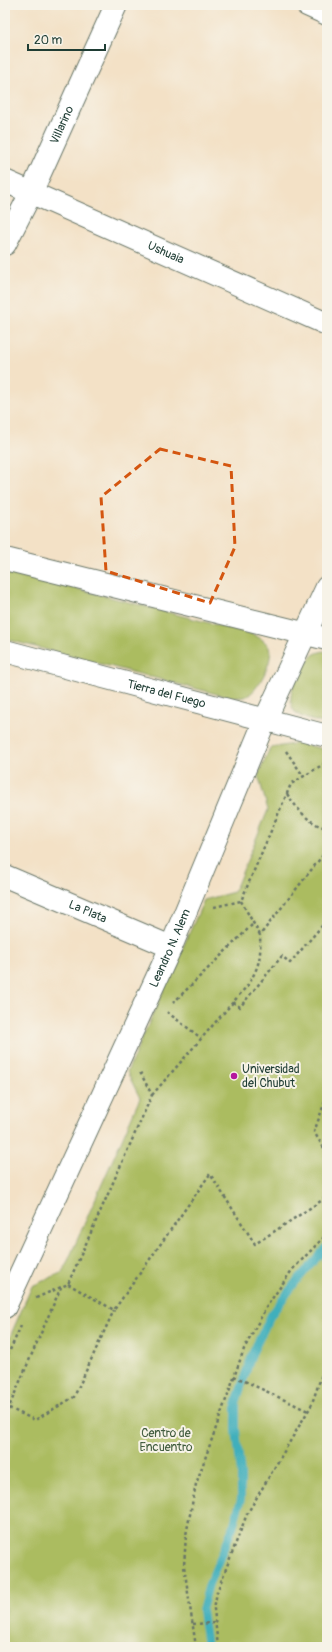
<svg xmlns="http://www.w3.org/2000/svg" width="332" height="1652" font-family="Pangolin,sans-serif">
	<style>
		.green { fill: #abbc60; stroke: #657c4a }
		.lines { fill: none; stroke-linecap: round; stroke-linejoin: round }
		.stream { stroke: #40afbc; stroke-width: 8 }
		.street-casing { stroke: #697667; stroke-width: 24 }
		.secondary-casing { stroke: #697667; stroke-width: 24 }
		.path { stroke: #697667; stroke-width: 2.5; stroke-dasharray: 3 3; stroke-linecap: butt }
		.street { stroke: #fff; stroke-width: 22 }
		.secondary { stroke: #fff; stroke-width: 22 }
		.marked { fill: none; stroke: #d45610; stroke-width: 3; stroke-dasharray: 8 5; stroke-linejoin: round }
		.poi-dot { fill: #b5179e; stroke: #f7f3e8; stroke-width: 1.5 }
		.labels { text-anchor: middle; stroke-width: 4; stroke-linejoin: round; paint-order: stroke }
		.street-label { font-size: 12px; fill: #1f3d34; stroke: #f7f3e8 }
		.poi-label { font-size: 12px; fill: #1f3d34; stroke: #f7f3e8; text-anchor: start }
		.park-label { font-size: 12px; fill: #425d3f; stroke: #f7f3e8 }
	</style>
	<rect width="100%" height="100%" fill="#f7f3e8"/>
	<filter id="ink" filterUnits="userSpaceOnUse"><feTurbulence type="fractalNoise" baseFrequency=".025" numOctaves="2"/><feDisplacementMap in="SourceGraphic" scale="8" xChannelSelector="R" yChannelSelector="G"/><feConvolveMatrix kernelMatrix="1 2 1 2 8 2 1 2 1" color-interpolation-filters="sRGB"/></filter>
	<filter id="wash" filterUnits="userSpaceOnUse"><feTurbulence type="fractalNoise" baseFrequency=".012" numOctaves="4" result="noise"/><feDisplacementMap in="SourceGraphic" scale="16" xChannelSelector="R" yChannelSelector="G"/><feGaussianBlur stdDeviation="0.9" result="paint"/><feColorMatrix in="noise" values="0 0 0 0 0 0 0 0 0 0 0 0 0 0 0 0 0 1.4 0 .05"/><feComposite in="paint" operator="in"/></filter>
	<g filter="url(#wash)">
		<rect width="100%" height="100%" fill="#f3e1c6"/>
		<g class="green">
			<path d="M5 570 252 634C260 638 267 641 270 650 273 661 258 691 247 696 243 698 237 697 232 698L5 639Z"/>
			<path d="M323 651 327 652V724C317 721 298 719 293 709 285 694 301 666 312 656 315 653 320 652 323 651Z"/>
			<path d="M299 743 327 750V1647H5V1348L32 1286 63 1272 140 1098 127 1072 204 900 234 892 268 810 258 775 270 748Z"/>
		</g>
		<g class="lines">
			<path class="stream" d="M207 1647 202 1610 209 1584 233 1527 241 1499V1474L236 1430V1403L252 1354 271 1315 295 1283 327 1246"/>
		</g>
	</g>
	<g filter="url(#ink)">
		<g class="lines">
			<g class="street-casing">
				<g id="street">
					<path d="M307 5 327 14"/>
					<path id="s1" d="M5 181 327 324"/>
					<path id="s2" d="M5 876 171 947"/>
					<path id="s3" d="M5 1307 171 947 265 720 327 587"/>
				</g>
			</g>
			<g class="secondary-casing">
				<g id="secondary">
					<path id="s4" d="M5 244 31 193 116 5"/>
					<path d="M5 559 327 639"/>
					<path id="s5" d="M5 651 327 736"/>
				</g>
			</g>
			<g class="path">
				<path d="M286 751 304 777"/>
				<path d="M325 763 327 767"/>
				<path d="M287 794C298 809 308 824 327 828"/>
				<path d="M241 901 260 935 327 850"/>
				<path d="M214 907 241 901 291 784 327 762"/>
				<path d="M233 1002 240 1007 282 956 290 963 327 920"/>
				<path d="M173 1003 254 923"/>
				<path d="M167 1012 201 1038"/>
				<path d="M152 1095 248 985C260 965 261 957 260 935"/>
				<path d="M327 1096 314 1132 327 1153"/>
				<path d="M68 1284 114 1310 210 1174 255 1244 327 1197"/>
				<path d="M36 1298 68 1284 152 1095 140 1072"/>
				<path d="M5 1361 21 1326"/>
				<path d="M234 1376 308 1411"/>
				<path d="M9 1408 35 1420 74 1397 114 1310"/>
				<path d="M5 1416 61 1287"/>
				<path d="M193 1624 215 1623"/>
				<path d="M196 1647 184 1566 186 1535 196 1484 244 1349 267 1306 292 1270 327 1234"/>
				<path d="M218 1647 214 1609 217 1592 247 1514 311 1406 327 1360"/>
			</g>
			<use href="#street" class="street"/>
			<use href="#secondary" class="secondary"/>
		</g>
	</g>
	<path class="marked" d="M160 449 231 466 235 547 210 603 106 571 101 497Z"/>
	<circle class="poi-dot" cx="234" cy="1076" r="4"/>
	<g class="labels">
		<g class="street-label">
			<text dy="4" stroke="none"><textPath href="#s4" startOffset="132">Villarino</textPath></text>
			<text dy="4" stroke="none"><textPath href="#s1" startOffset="176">Ushuaia</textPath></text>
			<text dy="4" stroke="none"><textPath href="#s5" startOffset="167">Tierra del Fuego</textPath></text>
			<text dy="4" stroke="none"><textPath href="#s2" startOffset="90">La Plata</textPath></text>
			<text dy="4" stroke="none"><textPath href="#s3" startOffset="395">Leandro N. Alem</textPath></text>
		</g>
		<g class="poi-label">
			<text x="242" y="1073">Universidad<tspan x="242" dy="14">del Chubut</tspan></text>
		</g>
		<g class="park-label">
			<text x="166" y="1437">Centro de<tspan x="166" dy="14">Encuentro</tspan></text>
		</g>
	</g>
	<rect width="332" height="1652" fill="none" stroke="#f7f3e8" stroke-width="20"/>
	<path d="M28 44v6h77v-6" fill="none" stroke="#1f3d34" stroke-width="2"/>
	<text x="34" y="44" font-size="12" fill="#1f3d34" stroke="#f7f3e8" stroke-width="3" paint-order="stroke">20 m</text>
</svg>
